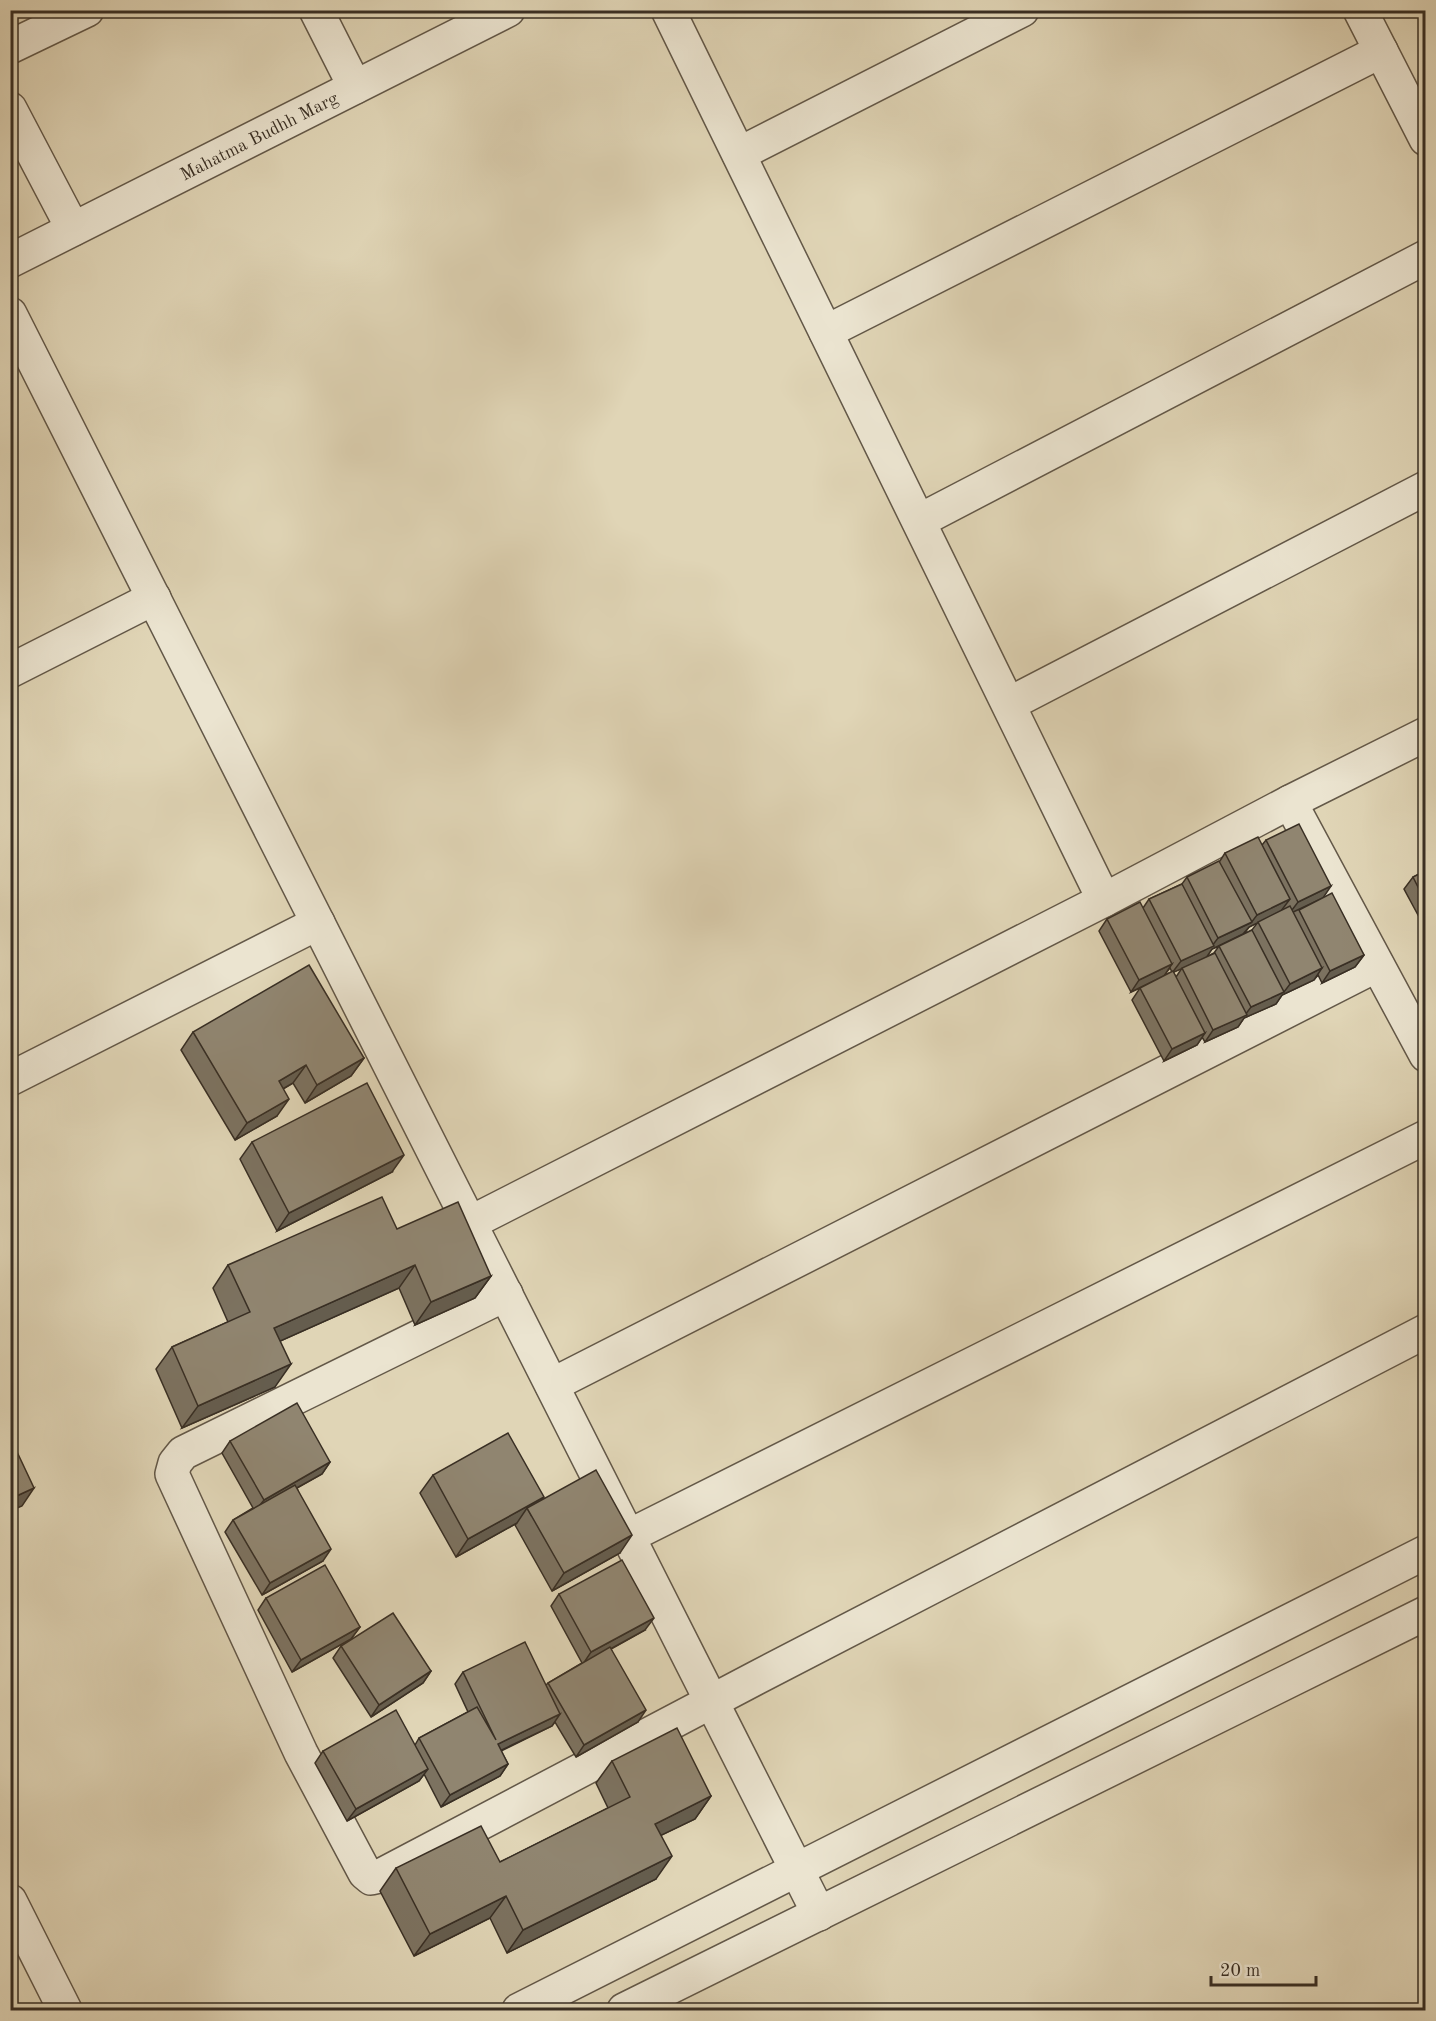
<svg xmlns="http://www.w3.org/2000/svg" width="1436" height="2021" font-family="'Old Standard TT',serif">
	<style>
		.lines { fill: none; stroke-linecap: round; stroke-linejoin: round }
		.minor-casing { stroke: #635848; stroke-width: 36 }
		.minor { stroke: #ebe4d0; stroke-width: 33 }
		.wall { fill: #7c7260; stroke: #392f24; stroke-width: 1.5; fill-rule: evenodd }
		.shaded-wall { fill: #655d4e; stroke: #392f24; stroke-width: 1.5 }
		.building { fill: #908570; stroke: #392f24; stroke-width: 1.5 }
		.labels { text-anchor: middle; stroke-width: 6; stroke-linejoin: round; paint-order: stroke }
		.street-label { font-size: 18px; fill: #392f24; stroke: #ebe4d0 }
	</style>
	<rect width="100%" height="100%" fill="#e0d5b6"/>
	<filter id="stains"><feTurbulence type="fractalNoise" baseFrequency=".00333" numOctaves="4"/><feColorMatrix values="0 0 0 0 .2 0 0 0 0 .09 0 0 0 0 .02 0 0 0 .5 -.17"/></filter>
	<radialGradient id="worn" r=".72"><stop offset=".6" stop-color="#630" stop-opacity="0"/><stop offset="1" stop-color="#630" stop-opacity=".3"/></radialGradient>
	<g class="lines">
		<g class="minor-casing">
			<g id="minor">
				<path d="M316 10 355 87"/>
				<path d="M668 10 1104 900"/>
				<path d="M1360 10 1426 139"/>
				<path d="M10 47 87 10"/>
				<path d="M10 109 73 229"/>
				<path d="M739 154 1022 10"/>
				<path d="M10 261 508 10"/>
				<path d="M10 314 819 1914"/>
				<path d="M826 332 1381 51"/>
				<path d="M919 521 1426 257"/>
				<path d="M10 671 154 598"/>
				<path d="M1009 704 1426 488"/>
				<path d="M1290 802 1426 1055"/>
				<path d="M10 1079 318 923"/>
				<path d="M470 1223 1104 900 1290 802 1426 734"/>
				<path d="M506 1294 183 1453 175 1463 172 1474 301 1753 365 1873 371 1878 380 1876 756 1678 1426 1331"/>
				<path d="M552 1385 1377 965"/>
				<path d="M629 1536 1426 1137"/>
				<path d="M10 1901 65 2010"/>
				<path d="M519 2010 1426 1552"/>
				<path d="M624 2010 1426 1613"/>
			</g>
		</g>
		<use href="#minor" class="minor"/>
	</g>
	<g class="wall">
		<path d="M1425 794V815L1419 803Z"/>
		<path d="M1266 840 1323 897 1364 955 1355 967 1322 983 1318 975 1314 980 1282 995 1276 1004 1244 1018 1238 1027 1205 1042 1202 1037 1197 1045 1164 1061 1132 1000 1140 988 1144 986 1131 992 1099 931 1107 919 1143 908 1149 899 1182 884 1187 877 1220 861 1225 853 1262 845ZM1263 920 1258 922 1252 930 1244 934 1249 927ZM1219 946 1214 953 1206 957 1212 949ZM1170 968 1172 972 1164 975ZM1182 968 1176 977 1173 972Z"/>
		<path d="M1425 871V928L1404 889 1413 877Z"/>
		<path d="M193 1032 364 1058 351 1076 305 1103 293 1083 283 1089 277 1116 235 1140 181 1050Z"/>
		<path d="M252 1142 392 1172 277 1231 240 1159Z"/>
		<path d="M397 1229 491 1276 475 1298 415 1325 399 1288 280 1341 275 1387 182 1428 156 1369 172 1347 228 1322 213 1288 228 1265Z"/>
		<path d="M230 1441 330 1462 322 1474 297 1488 323 1561 262 1595 225 1532 233 1520 253 1508 222 1453Z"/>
		<path d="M433 1475 542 1500 620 1553 552 1591 515 1525 517 1523 456 1557 420 1493Z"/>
		<path d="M559 1594 645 1630 611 1649 638 1722 576 1757 555 1722 552 1726 501 1751 508 1764 500 1776 441 1807 424 1774 419 1781 347 1821 315 1763 323 1751 415 1745 419 1738 468 1712 455 1684 463 1672 546 1685 548 1683 582 1663 551 1606Z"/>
		<path d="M266 1598 360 1627 351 1639 292 1672 258 1610Z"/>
		<path d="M341 1646 431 1671 423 1683 371 1717 333 1658Z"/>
		<path d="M1425 1702V1716L1421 1708Z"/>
		<path d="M612 1761 711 1796 695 1819 661 1835 656 1879 507 1953 490 1918 414 1956 380 1891 396 1868 500 1862 608 1808 596 1783Z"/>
	</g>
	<g class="shaded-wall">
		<path d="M1331 886 1323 898 1289 914 1298 902Z"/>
		<path d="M1290 899 1281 911 1249 927 1243 934 1212 949 1206 958 1172 973 1181 961 1212 946 1218 938 1251 923 1257 915Z"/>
		<path d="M1364 955 1355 967 1322 983 1330 971Z"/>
		<path d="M1172 964 1164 976 1131 992 1139 980Z"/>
		<path d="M1322 968 1314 980 1282 995 1276 1004 1244 1018 1238 1027 1205 1042 1213 1030 1245 1015 1251 1007 1284 992 1290 984Z"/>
		<path d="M1205 1033 1197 1045 1164 1061 1172 1049Z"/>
		<path d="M364 1058 351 1076 305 1103 317 1085Z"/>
		<path d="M306 1065 293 1083 267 1098 279 1081Z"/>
		<path d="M289 1099 277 1116 235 1140 247 1123Z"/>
		<path d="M404 1155 392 1172 277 1231 289 1213Z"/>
		<path d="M415 1265 399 1288 258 1351 274 1328Z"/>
		<path d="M491 1276 475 1298 415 1325 431 1302Z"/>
		<path d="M291 1364 275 1387 182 1428 198 1406Z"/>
		<path d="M330 1462 322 1474 255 1511 264 1500Z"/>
		<path d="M34 1488 22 1506 10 1511V1499Z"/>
		<path d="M544 1497 531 1515 527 1508 517 1523 456 1557 468 1539Z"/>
		<path d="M632 1535 620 1553 552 1591 564 1573Z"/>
		<path d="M331 1549 323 1561 262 1595 270 1583Z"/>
		<path d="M654 1618 645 1630 583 1664 591 1652Z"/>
		<path d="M360 1627 351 1639 292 1672 301 1660Z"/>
		<path d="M431 1671 423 1683 371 1717 379 1705Z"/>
		<path d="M646 1710 638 1722 576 1757 584 1745Z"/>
		<path d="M560 1714 552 1726 489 1756 498 1744Z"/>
		<path d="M508 1764 500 1776 441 1807 450 1795Z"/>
		<path d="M428 1769 419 1781 347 1821 356 1809Z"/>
		<path d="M711 1796 695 1819 639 1846 655 1824Z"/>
		<path d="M672 1856 656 1879 507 1953 523 1930Z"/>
		<path d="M506 1896 490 1918 414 1956 430 1934Z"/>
	</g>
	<g class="building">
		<path d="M1299 824 1331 886 1298 902 1266 840Z"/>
		<path d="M1258 837 1290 899 1257 915 1225 853Z"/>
		<path d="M1219 861 1252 922 1218 938 1187 877Z"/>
		<path d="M1425 871V901L1413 877Z"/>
		<path d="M1182 884 1214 946 1181 961 1149 899Z"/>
		<path d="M1332 893 1364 955 1330 971 1299 910Z"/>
		<path d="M1140 902 1172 964 1139 980 1107 919Z"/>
		<path d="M1290 906 1322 968 1290 984 1258 922Z"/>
		<path d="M1252 930 1284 992 1251 1007 1219 946Z"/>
		<path d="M1215 953 1247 1015 1213 1030 1182 968Z"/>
		<path d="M309 965 364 1058 317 1085 306 1065 279 1081 289 1099 247 1123 193 1032Z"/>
		<path d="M1173 971 1205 1033 1172 1049 1140 988Z"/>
		<path d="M367 1083 404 1155 289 1213 252 1142Z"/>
		<path d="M382 1197 397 1229 458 1202 491 1276 431 1302 415 1265 274 1328 291 1364 198 1406 172 1347 250 1312 228 1265Z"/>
		<path d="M297 1403 330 1462 264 1500 230 1441Z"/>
		<path d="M508 1433 544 1497 468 1539 433 1475Z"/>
		<path d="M10 1437 34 1488 10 1499Z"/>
		<path d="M596 1470 632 1535 564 1573 527 1508Z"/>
		<path d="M295 1485 331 1549 270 1583 233 1520Z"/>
		<path d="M622 1560 654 1618 591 1652 559 1594Z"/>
		<path d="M325 1565 360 1627 301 1660 266 1598Z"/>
		<path d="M393 1613 431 1671 379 1705 341 1646Z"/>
		<path d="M525 1642 560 1714 498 1744 508 1764 450 1795 419 1738 477 1707 496 1740 463 1672Z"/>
		<path d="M610 1647 646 1710 584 1745 548 1683Z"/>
		<path d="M396 1710 428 1769 356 1809 323 1751Z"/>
		<path d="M677 1728 711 1796 655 1824 672 1856 523 1930 506 1896 430 1934 396 1868 481 1826 500 1862 630 1797 612 1761Z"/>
	</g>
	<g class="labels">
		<g class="street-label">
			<text transform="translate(259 136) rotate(-27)" y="6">Mahatma Budhh Marg</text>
		</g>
	</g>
	<rect width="1436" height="2021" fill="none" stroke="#e0d5b6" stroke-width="36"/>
	<rect x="12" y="12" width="1412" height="1997" fill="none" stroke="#392f24" stroke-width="3"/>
	<rect x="18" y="18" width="1400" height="1985" fill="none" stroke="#392f24" stroke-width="1.5"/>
	<path d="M1211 1976v9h105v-9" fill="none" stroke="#392f24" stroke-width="3"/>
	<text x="1220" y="1976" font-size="18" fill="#392f24" stroke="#ebe4d0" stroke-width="4.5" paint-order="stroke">20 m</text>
	<rect width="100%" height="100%" filter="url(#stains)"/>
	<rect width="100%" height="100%" fill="url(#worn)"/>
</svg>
